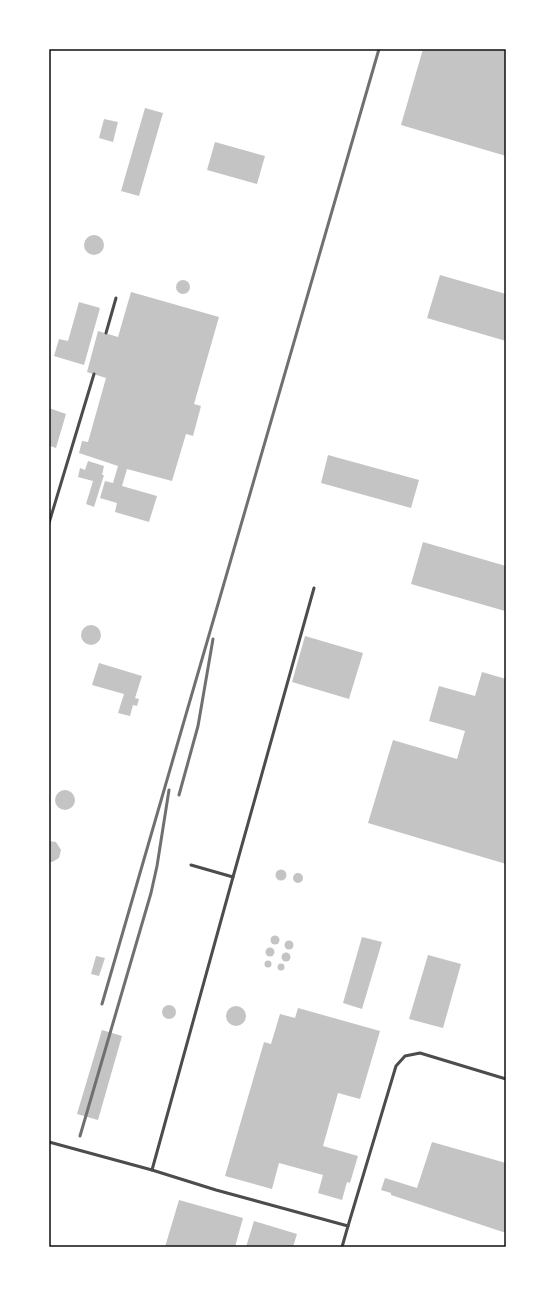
<svg xmlns="http://www.w3.org/2000/svg" width="555" height="1296" font-family="'Crimson Pro',serif">
	<style>
		.building { fill: #c4c4c4 }
		.lines { fill: none; stroke-linecap: round; stroke-linejoin: round }
		.service { stroke: #4c4c4c; stroke-width: 3 }
		.rail { stroke: #707070; stroke-width: 3 }
		.neatline { fill: none; stroke: #111; stroke-width: 1.5 }
	</style>
	<rect width="100%" height="100%" fill="#fff"/>
	<g class="building">
		<path d="M423 49H506V156L401 125Z"/>
		<path d="M145 108 163 113 139 196 121 191Z"/>
		<path d="M104 119 118 122 113 142 99 138Z"/>
		<path d="M215 142 265 156 257 184 207 170Z"/>
		<circle cx="94" cy="245" r="10"/>
		<path d="M440 275 506 294V341L427 318Z"/>
		<circle cx="183" cy="287" r="7"/>
		<path d="M131 292 219 317 194 404 201 406 193 436 186 434 172 481 127 469 122 486 157 496 149 522 115 512 117 503 100 498 105 481 113 483 118 466 79 453 82 441 88 442 106 378 87 372 98 331 118 337Z"/>
		<path d="M79 302 100 308 84 365 54 356 59 339 68 341Z"/>
		<path d="M49 408 66 414 56 448 50 446 49 448Z"/>
		<path d="M328 455 419 480 411 508 321 483Z"/>
		<path d="M88 461 104 466 102 475H104L94 507 86 504 93 481 78 477 80 468 85 470Z"/>
		<path d="M423 542 506 566 505 611 411 584Z"/>
		<circle cx="91" cy="635" r="10"/>
		<path d="M305 636 363 653 349 699 292 682Z"/>
		<path d="M99 663 142 676 135 698 139 699 137 706 133 705 130 716 118 713 124 694 92 685Z"/>
		<path d="M482 672 506 679V864L368 823 393 740 457 759 465 731 429 721 439 686 475 696Z"/>
		<circle cx="65" cy="800" r="10"/>
		<path d="M49 841 56 842 61 850 59 858 52 862H49Z"/>
		<circle cx="281" cy="875" r="5.5"/>
		<circle cx="298" cy="878" r="5"/>
		<circle cx="275" cy="940" r="4.5"/>
		<path d="M362 937 382 942 362 1009 343 1003Z"/>
		<circle cx="289" cy="945" r="4.5"/>
		<circle cx="270" cy="952" r="4.5"/>
		<circle cx="286" cy="957" r="4.5"/>
		<path d="M428 955 461 964 443 1028 409 1019Z"/>
		<path d="M96 956 105 958 99 976 91 974Z"/>
		<circle cx="268" cy="964" r="3.5"/>
		<circle cx="281" cy="967" r="3.5"/>
		<circle cx="169" cy="1012" r="7"/>
		<circle cx="236" cy="1016" r="10"/>
		<path d="M298 1008 380 1031 360 1099 338 1093 323 1146 358 1156 350 1183 347 1182 342 1200 318 1193 323 1175 279 1163 272 1189 225 1176 264 1042 271 1044 280 1014 295 1018Z"/>
		<path d="M102 1030 122 1036 98 1120 77 1114Z"/>
		<path d="M432 1142 506 1163V1233L391 1195V1193L381 1190 385 1178 417 1188Z"/>
		<path d="M179 1200 243 1218 235 1247H165Z"/>
		<path d="M254 1221 297 1234 293 1247H246Z"/>
	</g>
	<g class="lines">
		<g class="service">
			<path d="M106 333 116 298"/>
			<path d="M49 523 94 374"/>
			<path d="M191 865 233 877 314 588"/>
			<path d="M49 1142 152 1170 233 877"/>
			<path d="M152 1170 216 1190 348 1226 342 1247"/>
			<path d="M348 1226 396 1066 405 1056 420 1053 506 1079"/>
		</g>
		<g class="rail">
			<path d="M179 795 198 726 213 639"/>
			<path d="M102 1004 379 49"/>
			<path d="M80 1136 151 893 157 866 169 790"/>
		</g>
	</g>
	<rect width="555" height="1296" fill="none" stroke="#ffffff" stroke-width="100"/>
	<rect x="50" y="50" width="455" height="1196" class="neatline"/>
</svg>
